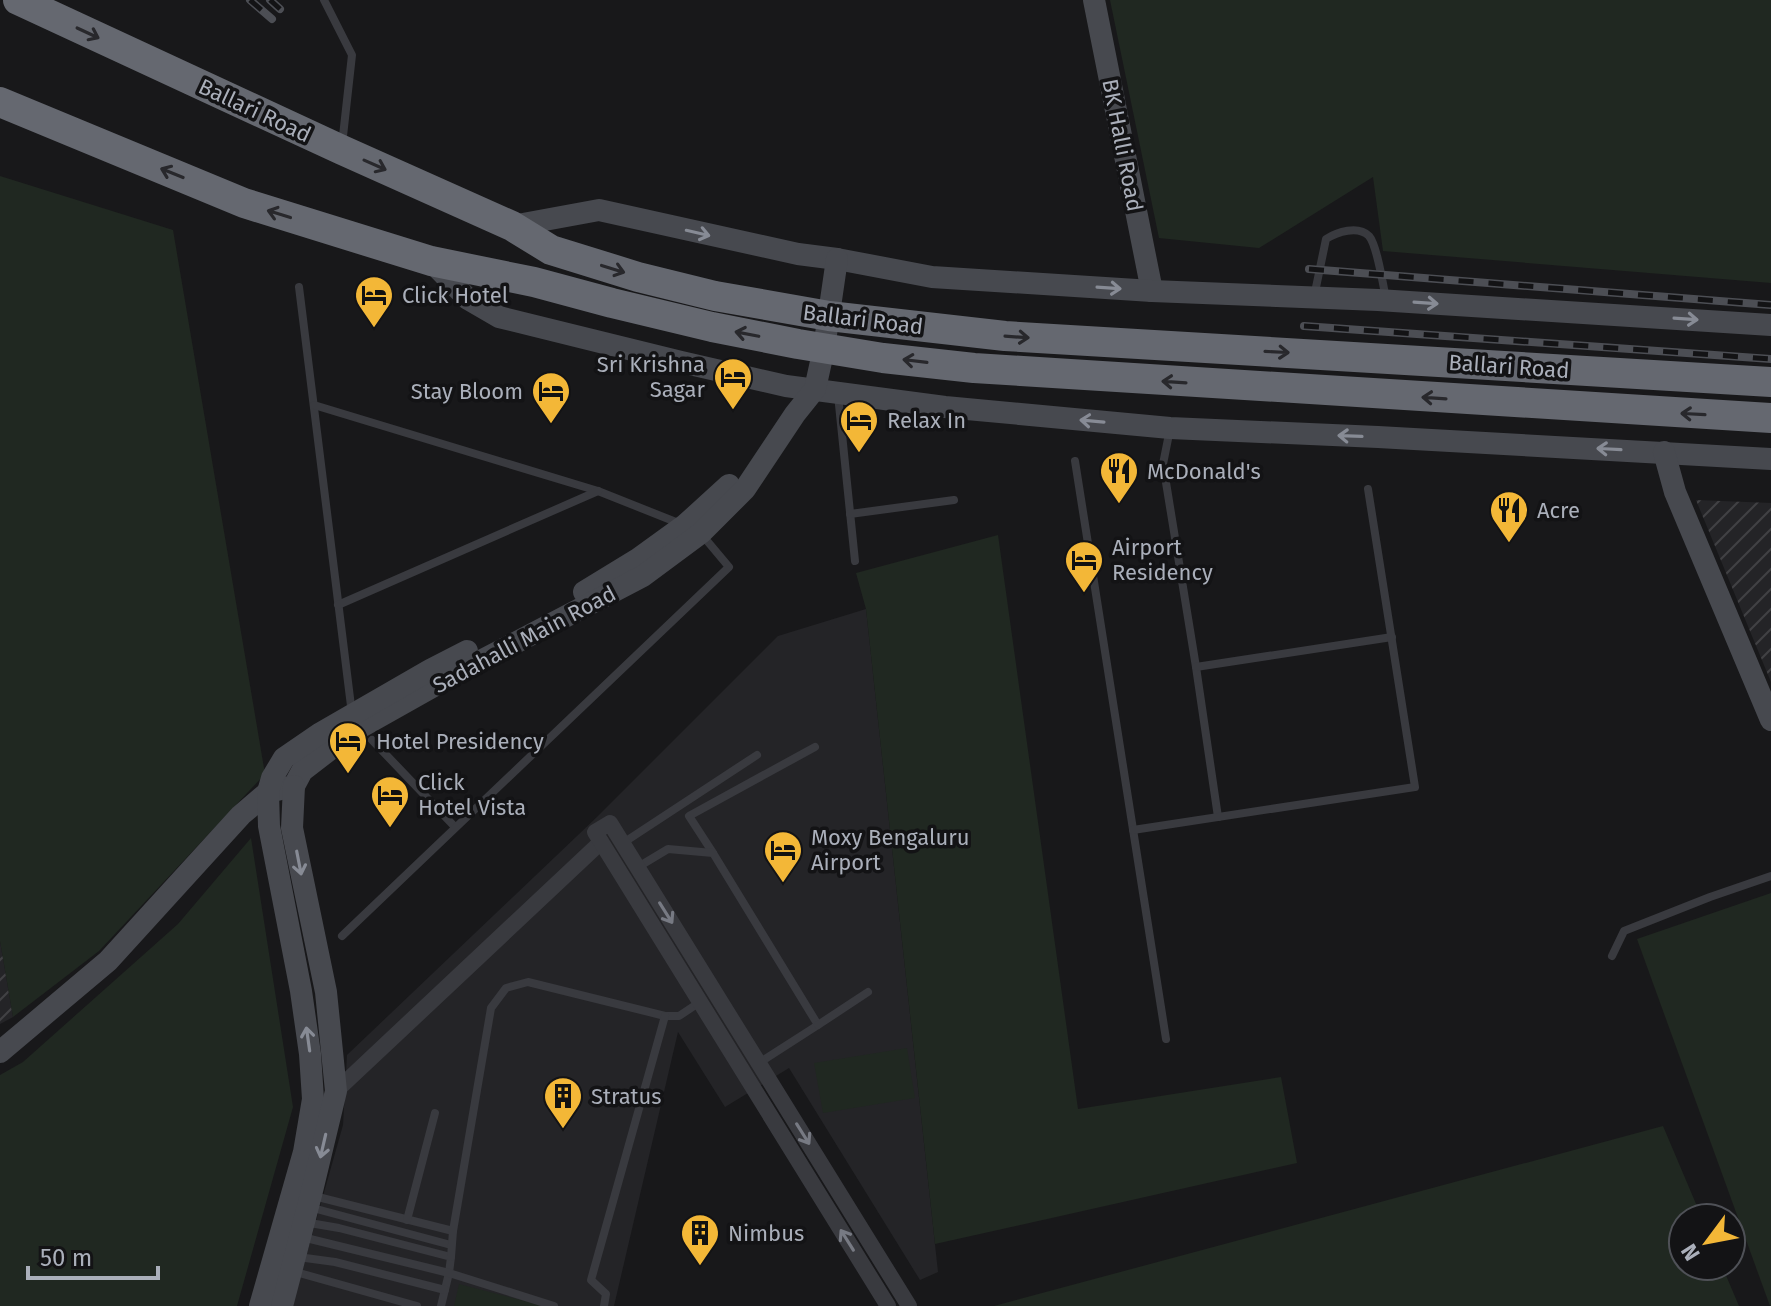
<svg xmlns="http://www.w3.org/2000/svg" width="1771" height="1306" font-family="'Fira Sans',sans-serif">
	<style>
		.built { fill: #242427 }
		.industrial { fill: url(#industrial-furrows) }
		.green { fill: #202821 }
		.lines { fill: none; stroke-linecap: round; stroke-linejoin: round }
		.lane { stroke: #393a3f; stroke-width: 8 }
		.street { stroke: #393a3f; stroke-width: 16 }
		.secondary { stroke: #47494f; stroke-width: 22 }
		.highway { stroke: #656870; stroke-width: 30 }
		.rail-casing { stroke: #4c4e54; stroke-width: 8 }
		.rail { stroke: #131315; stroke-width: 5; stroke-dasharray: 15; stroke-linecap: butt }
		.oneway { stroke: #28282c }
		.oneway2 { stroke: #878b95 }
		.oneway3 { stroke: #777a83 }
		.labels { text-anchor: middle; stroke-width: 7; stroke-linejoin: round; paint-order: stroke }
		.street-label { font-size: 22px; fill: #aaafba; stroke: #131315 }
		.poi-label { font-size: 22px; fill: #aaafba; stroke: #131315; text-anchor: start }
	</style>
	<defs>
		<pattern id="industrial-furrows" width="10" height="10" patternUnits="userSpaceOnUse" patternTransform="scale(2)"><rect width="10" height="10" fill="#242427"/><path d="M-1 1l2-2M0 10L10 0M9 11l2-2" fill="none" stroke="#414144"/></pattern>
	</defs>
	<rect width="100%" height="100%" fill="#18181a"/>
	<path class="built" d="M866 609 938 1272 920 1280 789 1068 725 1107 678 1032 614 1306H292L343 1125 347 1055 598 816 778 636Z"/>
	<g class="industrial">
		<path d="M1696 500 1771 503V682Z"/>
		<path d="M0 941 13 1017 0 1024Z"/>
	</g>
	<g class="green">
		<path d="M1110 0H1771V283L1383 251 1373 177 1259 248 1159 238Z"/>
		<path d="M0 176 173 230 265 774 99 951 13 1017 0 941Z"/>
		<path d="M998 535 1078 1109 1281 1077 1297 1163 935 1244 866 609 856 573Z"/>
		<path d="M251 838 293 1107 237 1306H0V1075L23 1062 178 924Z"/>
		<path d="M1771 893V1306H1770L1637 939Z"/>
		<path d="M907 1048 915 1098 823 1113 814 1063Z"/>
		<path d="M1663 1126 1702 1218H1683V1266H1722L1739 1306H994Z"/>
		<path d="M459 1284 544 1306H454Z"/>
	</g>
	<g class="lines">
		<g class="lane">
			<path d="M324 0 352 55 342 145"/>
			<path d="M299 287 352 714"/>
			<path d="M1314 297 1326 239C1337 232 1358 225 1369 236 1377 245 1383 285 1386 299"/>
			<path d="M838 395 855 561"/>
			<path d="M314 405 598 491 681 524"/>
			<path d="M1170 429 1163 464 1196 667 1218 817"/>
			<path d="M1075 461 1166 1039"/>
			<path d="M850 514 954 500"/>
			<path d="M338 605 598 491"/>
			<path d="M1196 667 1392 637"/>
			<path d="M372 740 455 827"/>
			<path d="M1133 830 1415 787 1368 489"/>
			<path d="M623 843 757 755"/>
			<path d="M713 853 689 816 815 747"/>
			<path d="M638 867 668 849 713 853 818 1025 759 1063"/>
			<path d="M342 936 729 567 703 536"/>
			<path d="M1612 956 1624 931 1710 897 1771 876"/>
			<path d="M818 1025 868 992"/>
			<path d="M314 1196 453 1231"/>
			<path d="M309 1207 451 1245"/>
			<path d="M407 1220 435 1113"/>
			<path d="M304 1222 339 1228 451 1257 449 1273 441 1306"/>
			<path d="M302 1237 449 1273 554 1306"/>
			<path d="M298 1257 335 1262 445 1290"/>
			<path d="M451 1257 453 1231 491 1008 506 988 528 982 665 1016H679L700 1002"/>
			<path d="M292 1271 417 1306"/>
			<path d="M604 1306 606 1294 591 1280 665 1016"/>
		</g>
		<g class="street">
			<path d="M336 1091 601 842"/>
			<path d="M888 1306 595 832 610 823 909 1306"/>
		</g>
		<g class="secondary">
			<path d="M1094 0 1152 291"/>
			<path d="M512 226 599 210 798 254 837 259 932 277 1152 291 1378 300 1771 325"/>
			<path d="M431 261 468 299 499 317 681 362 786 386 945 407 1170 428 1378 437 1771 459"/>
			<path d="M1664 452 1675 492 1771 720"/>
			<path d="M584 592 638 559 685 525 729 485"/>
			<path d="M0 1052 108 961 241 815 268 792 294 786 302 771 354 731 450 677 643 576 701 533 745 489 795 414 815 389 824 348 837 259"/>
			<path d="M260 1306 304 1152 313 1099 310 1054 301 991 269 826 268 792 272 778 284 758 319 734 430 670 467 651"/>
			<path d="M282 1306 311 1195 336 1091 326 992 292 828 294 786"/>
		</g>
		<g class="highway">
			<path d="M18 0 342 150 512 226 551 250 638 277 715 296 829 316 1005 336 1771 382"/>
			<path d="M0 102 244 203 431 261 534 282 612 303 712 327 798 344 883 358 974 368 1771 418"/>
		</g>
		<g class="rail-casing">
			<g id="rail">
				<path d="M250 0 272 19"/>
				<path d="M270 0 280 9"/>
				<path d="M1309 269 1771 305"/>
				<path d="M1304 326 1771 359"/>
			</g>
		</g>
		<use href="#rail" class="rail"/>
	</g>
	<defs><path id="oneway-shaft" d="M-6 0H5M1.5-3L5.5 0L1.5 3" fill="none" stroke-width="1.6" stroke-linecap="round" stroke-linejoin="round" transform="scale(2)"/></defs>
	<g class="oneway">
		<use href="#oneway-shaft" transform="translate(88 33) rotate(25)"/>
		<use href="#oneway-shaft" transform="translate(375 165) rotate(24)"/>
		<use href="#oneway-shaft" transform="translate(172 173) rotate(-158)"/>
		<use href="#oneway-shaft" transform="translate(279 214) rotate(-163)"/>
		<use href="#oneway-shaft" transform="translate(613 269) rotate(17)"/>
		<use href="#oneway-shaft" transform="translate(747 334) rotate(-169)"/>
		<use href="#oneway-shaft" transform="translate(1017 337) rotate(4)"/>
		<use href="#oneway-shaft" transform="translate(1277 352) rotate(3)"/>
		<use href="#oneway-shaft" transform="translate(915 361) rotate(-173)"/>
		<use href="#oneway-shaft" transform="translate(1174 382) rotate(-176)"/>
		<use href="#oneway-shaft" transform="translate(1434 398) rotate(-176)"/>
		<use href="#oneway-shaft" transform="translate(1693 414) rotate(-177)"/>
	</g>
	<g class="oneway2">
		<use href="#oneway-shaft" transform="translate(698 233) rotate(13)"/>
		<use href="#oneway-shaft" transform="translate(1109 288) rotate(4)"/>
		<use href="#oneway-shaft" transform="translate(1426 303) rotate(4)"/>
		<use href="#oneway-shaft" transform="translate(1686 319) rotate(4)"/>
		<use href="#oneway-shaft" transform="translate(1092 421) rotate(-175)"/>
		<use href="#oneway-shaft" transform="translate(1350 436) rotate(-178)"/>
		<use href="#oneway-shaft" transform="translate(1609 449) rotate(-177)"/>
		<use href="#oneway-shaft" transform="translate(299 863) rotate(79)"/>
		<use href="#oneway-shaft" transform="translate(308 1039) rotate(-98)"/>
		<use href="#oneway-shaft" transform="translate(323 1146) rotate(103)"/>
	</g>
	<g class="oneway3">
		<use href="#oneway-shaft" transform="translate(666 913) rotate(58)"/>
		<use href="#oneway-shaft" transform="translate(803 1134) rotate(58)"/>
		<use href="#oneway-shaft" transform="translate(847 1240) rotate(-122)"/>
	</g>
	<defs>
		<g id="hotel-pin" transform="scale(2)"><path d="M0 17L-7.5 6A9.5 9.5 0 1 1 7.5 6Z" fill="#f3b737" stroke="#131315"/><path d="M-6-4.5h1.5V1H6V5H4.5V3h-9V5H-6ZM-4 0a1.8 1.8 0 1 1 3.6 0ZM.5 0V-2.5h3Q6-2.5 6 0Z" fill="#111"/></g>
		<g id="restaurant-pin" transform="scale(2)"><path d="M0 17L-7.5 6A9.5 9.5 0 1 1 7.5 6Z" fill="#f3b737" stroke="#131315"/><path d="M-5-6h1v4h1v-4h1v4h1v-4h1v5L-1.5 .5V6h-2V.5L-5-1ZM5-6V6H3V1.5H1.5Q1.5-4 5-6Z" fill="#111"/></g>
		<g id="building-pin" transform="scale(2)"><path d="M0 17L-7.5 6A9.5 9.5 0 1 1 7.5 6Z" fill="#f3b737" stroke="#131315"/><path d="M-4-6H4V6H1V3H-1V6H-4ZM-2.5-4.3h1.7v1.8h-1.7ZM.8-4.3h1.7v1.8H.8ZM-2.5-1h1.7V.8h-1.7ZM.8-1h1.7V.8H.8Z" fill="#111"/></g>
	</defs>
	<g fill-rule="evenodd">
		<use href="#hotel-pin" x="374" y="295"/>
		<use href="#hotel-pin" x="733" y="377"/>
		<use href="#hotel-pin" x="551" y="391"/>
		<use href="#hotel-pin" x="859" y="420"/>
		<use href="#restaurant-pin" x="1119" y="471"/>
		<use href="#restaurant-pin" x="1509" y="510"/>
		<use href="#hotel-pin" x="1084" y="560"/>
		<use href="#hotel-pin" x="348" y="741"/>
		<use href="#hotel-pin" x="390" y="795"/>
		<use href="#hotel-pin" x="783" y="850"/>
		<use href="#building-pin" x="563" y="1096"/>
		<use href="#building-pin" x="700" y="1233"/>
	</g>
	<g class="labels">
		<g class="street-label">
			<text transform="translate(255 110) rotate(25)" y="8">Ballari Road</text>
			<text transform="translate(1123 145) rotate(79)" y="8">BK Halli Road</text>
			<text transform="translate(863 319) rotate(7)" y="8">Ballari Road</text>
			<text transform="translate(1509 366) rotate(4)" y="8">Ballari Road</text>
			<text transform="translate(524 639) rotate(-28)" y="8">Sadahalli Main Road</text>
		</g>
		<g class="poi-label">
			<text x="402" y="303">Click Hotel</text>
			<text x="705" y="372" text-anchor="end">Sri Krishna<tspan x="705" dy="25">Sagar</tspan></text>
			<text x="523" y="399" text-anchor="end">Stay Bloom</text>
			<text x="887" y="428">Relax In</text>
			<text x="1147" y="479">McDonald's</text>
			<text x="1537" y="518">Acre</text>
			<text x="1112" y="555">Airport<tspan x="1112" dy="25">Residency</tspan></text>
			<text x="376" y="749">Hotel Presidency</text>
			<text x="418" y="790">Click<tspan x="418" dy="25">Hotel Vista</tspan></text>
			<text x="811" y="845">Moxy Bengaluru<tspan x="811" dy="25">Airport</tspan></text>
			<text x="591" y="1104">Stratus</text>
			<text x="728" y="1241">Nimbus</text>
		</g>
	</g>
	<g transform="translate(1707 1242) rotate(238)"><circle r="38" fill="#131315" stroke="#4f5157" stroke-width="2"/>
	<path d="M0-6L14 30L0 20L-14 30Z" fill="#f3b737"/>
	<text y="-12" font-size="22" font-weight="bold" text-anchor="middle" fill="#aaafba">N</text>
	</g>
	<path d="M28 1266v12h130v-12" fill="none" stroke="#aaafba" stroke-width="4"/>
	<text x="40" y="1266" font-size="24" fill="#aaafba" stroke="#131315" stroke-width="6" paint-order="stroke">50 m</text>
</svg>
